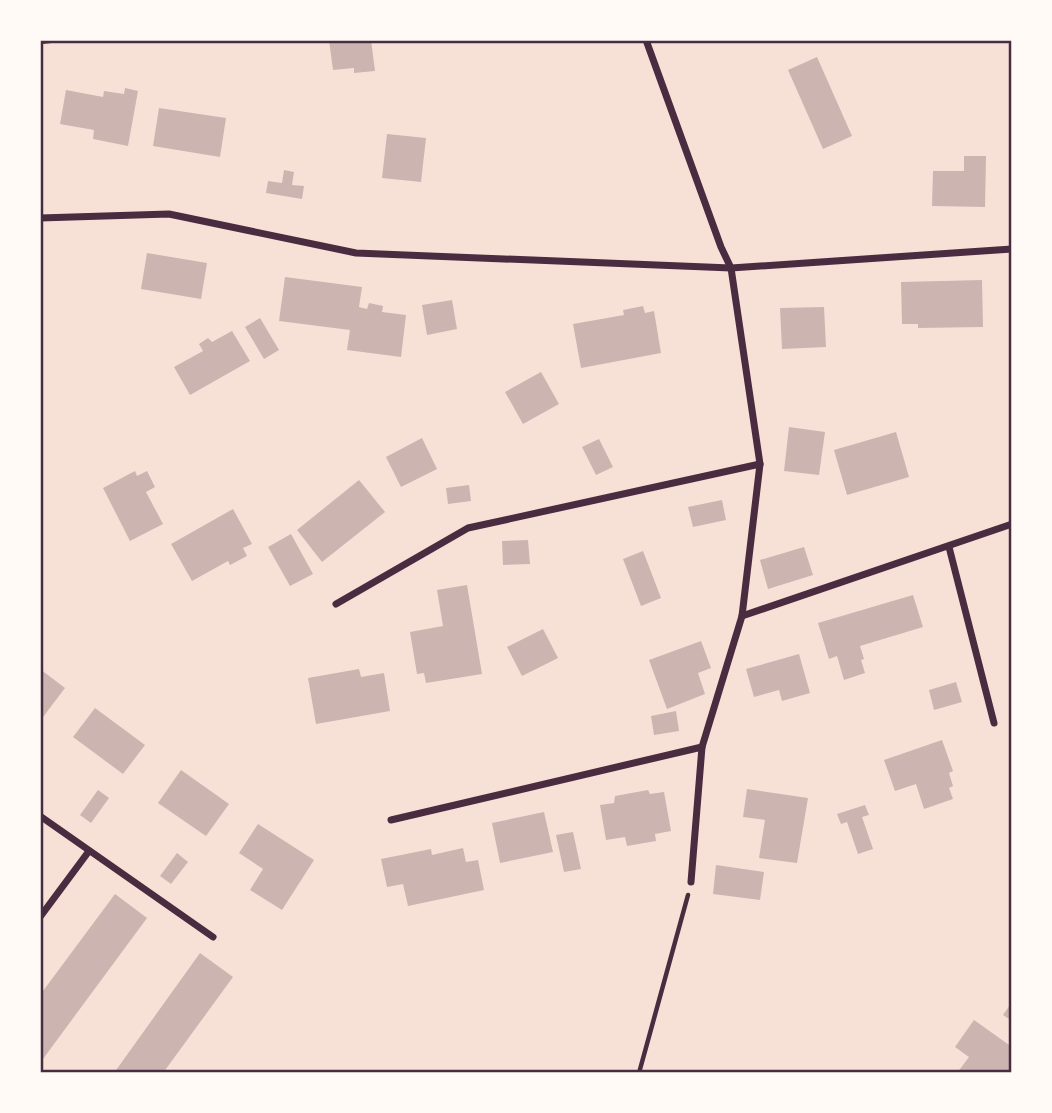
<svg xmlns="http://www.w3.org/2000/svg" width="1052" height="1113" font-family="'Fira Sans Condensed',sans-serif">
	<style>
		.building { fill: #ccb4b1 }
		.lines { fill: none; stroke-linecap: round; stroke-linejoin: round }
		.path { stroke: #4a2c40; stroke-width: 4.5 }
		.minor { stroke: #4a2c40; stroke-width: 7 }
		.neatline { fill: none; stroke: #4a2c40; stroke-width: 2.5 }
	</style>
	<rect width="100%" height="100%" fill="#f7e1d7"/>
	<g class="building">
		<path d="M329 40H371L375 71 354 73V68L333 70Z"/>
		<path d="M817 57 852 136 823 149 788 70Z"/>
		<path d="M125 88 138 91 128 146 93 139 94 130 60 124 66 90 103 97 104 91 124 94Z"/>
		<path d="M159 108 226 118 220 157 153 146Z"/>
		<path d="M387 134 426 138 421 182 382 178Z"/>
		<path d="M964 156H986L985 207 932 206 933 171H964Z"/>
		<path d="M284 170 294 172 292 185 304 186 302 199 266 193 268 181 282 183Z"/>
		<path d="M147 253 207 263 201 299 141 289Z"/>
		<path d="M285 277 362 287 359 307 367 309 369 303 383 306 382 312 406 315 401 357 347 350 350 330 279 321Z"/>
		<path d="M982 280 983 327 918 328V324H902L901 282Z"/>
		<path d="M452 300 457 329 427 335 422 305Z"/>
		<path d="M643 306 645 313 654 311 661 353 581 368 573 324 624 315 623 310Z"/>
		<path d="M824 307 826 347 782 349 780 308Z"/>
		<path d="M260 318 279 350 264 359 245 327Z"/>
		<path d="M232 331 250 361 190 395 174 367 203 351 199 344 208 338 212 342Z"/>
		<path d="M541 372 559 404 523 424 505 392Z"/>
		<path d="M789 427 825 432 819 475 784 471Z"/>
		<path d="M896 432 909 477 847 495 834 450Z"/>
		<path d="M422 438 437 469 401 487 386 457Z"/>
		<path d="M599 439 613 467 596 475 582 447Z"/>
		<path d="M135 471 137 476 147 471 155 487 146 492 163 524 130 541 103 488Z"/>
		<path d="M359 480 385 512 322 562 297 530Z"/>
		<path d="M469 485 471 501 448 504 446 488Z"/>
		<path d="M722 500 726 520 693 527 688 507Z"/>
		<path d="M233 509 252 544 243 548 247 556 230 565 228 561 192 581 171 544Z"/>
		<path d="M291 534 313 574 290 586 268 547Z"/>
		<path d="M528 540 530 564 503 565 502 541Z"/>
		<path d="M804 547 813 575 768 589 760 560Z"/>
		<path d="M643 551 661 598 641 606 623 559Z"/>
		<path d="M467 585 482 674 426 683 424 673 417 674 410 632 443 626 437 590Z"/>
		<path d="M913 595 923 627 860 646 864 659 861 660 865 673 844 680 837 656 829 659 818 623Z"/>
		<path d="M543 629 558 658 522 676 507 647Z"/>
		<path d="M701 641 711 668 698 673 705 694 667 709 649 660Z"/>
		<path d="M799 654 810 693 782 701 779 690 754 697 746 669Z"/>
		<path d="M40 669 65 688 40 721Z"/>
		<path d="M359 669 361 677 384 673 390 711 316 724 308 678Z"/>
		<path d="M956 682 962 702 934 710 929 690Z"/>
		<path d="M95 708 145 745 123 774 73 737Z"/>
		<path d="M676 711 679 731 654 735 651 716Z"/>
		<path d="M942 740 953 771 949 773 953 786 949 788 953 799 924 809 916 784 895 791 884 760Z"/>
		<path d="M181 770 229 804 206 836 158 803Z"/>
		<path d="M747 789 808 798 797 863 759 858 765 820 743 817Z"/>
		<path d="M98 790 109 798 91 823 80 815Z"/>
		<path d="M648 790 650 794 664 792 671 831 655 834 656 841 627 846 625 837 606 840 600 805 614 803 615 796Z"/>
		<path d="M865 805 869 815 862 817 873 849 858 854 847 822 841 824 837 814Z"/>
		<path d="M544 812 553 852 500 863 492 823Z"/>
		<path d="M258 824 314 860 282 910 250 890 263 869 239 853Z"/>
		<path d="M573 832 581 869 564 872 556 835Z"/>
		<path d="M463 848 466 862 478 860 484 890 408 906 403 884 387 887 381 859 431 849 432 855Z"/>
		<path d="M177 853 188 862 171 884 160 876Z"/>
		<path d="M716 865 764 872 760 900 713 894Z"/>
		<path d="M115 894 147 918 40 1063V995Z"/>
		<path d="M200 953 233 977 163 1073H114Z"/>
		<path d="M1012 1002V1021L1003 1015Z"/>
		<path d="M974 1020 1012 1047V1073H957L969 1057 955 1047Z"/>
	</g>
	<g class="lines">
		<g class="path">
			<path d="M40 42 58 40"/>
			<path d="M639 1073 688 895"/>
		</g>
		<g class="minor">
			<path d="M646 40 721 247 731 268 760 464 742 616 702 747 691 882"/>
			<path d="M40 218 169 214 356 253 731 268 1012 249"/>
			<path d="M949 547 994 723"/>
			<path d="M336 604 468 528 760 464"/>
			<path d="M742 616 1012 524"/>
			<path d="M40 816 213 937"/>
			<path d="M391 820 702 747"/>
			<path d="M40 917 89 851"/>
		</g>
	</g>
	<rect width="1052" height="1113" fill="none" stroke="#fffaf5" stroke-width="84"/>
	<rect x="42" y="42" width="968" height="1029" class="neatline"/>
</svg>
